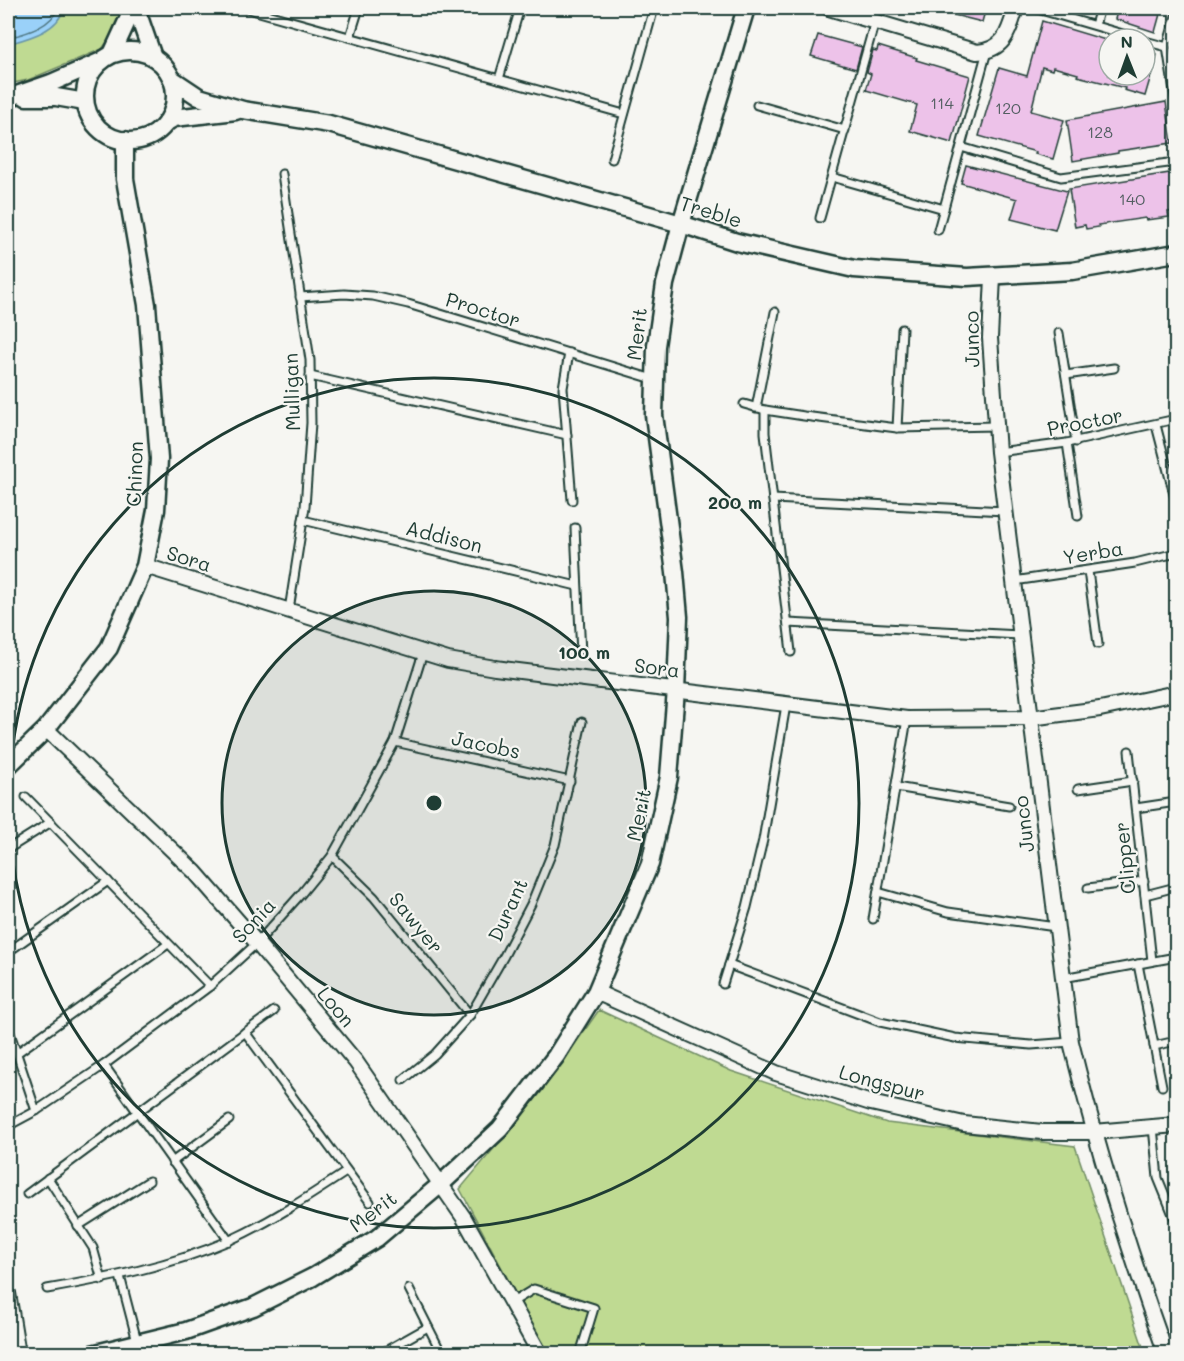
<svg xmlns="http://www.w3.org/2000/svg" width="1184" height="1361" font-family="Mali,sans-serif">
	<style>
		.green { fill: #bfda92; stroke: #6f8c63; stroke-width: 1.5 }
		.water { fill: #9ad1f9; stroke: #6996aa; stroke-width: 1.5 }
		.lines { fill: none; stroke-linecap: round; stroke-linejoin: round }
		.shore { stroke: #507883; stroke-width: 1.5 }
		.building { fill: #edc2e9; stroke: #1f3d34; stroke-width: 1.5 }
		.service-casing { stroke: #1f3d34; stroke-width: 11 }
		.minor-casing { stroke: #1f3d34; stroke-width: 18 }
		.tertiary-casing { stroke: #1f3d34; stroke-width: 21 }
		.service { stroke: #f6f6f2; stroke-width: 7 }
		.minor { stroke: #f6f6f2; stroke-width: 14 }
		.tertiary { stroke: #f6f6f2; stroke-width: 16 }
		.ring { fill: none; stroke: #1f3d34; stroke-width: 3 }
		.labels { text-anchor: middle; stroke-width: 4.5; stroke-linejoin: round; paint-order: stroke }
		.number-label { font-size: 16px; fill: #525e61 }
		.street-label { font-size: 20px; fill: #1f3d34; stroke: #f6f6f2 }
		.centre { fill: #1f3d34; stroke: #f6f6f2; stroke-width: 3 }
		.ring-label { font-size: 18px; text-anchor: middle; font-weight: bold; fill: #1f3d34; stroke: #f6f6f2; stroke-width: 4.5; stroke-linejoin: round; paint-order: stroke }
	</style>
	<rect width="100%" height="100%" fill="#f6f6f2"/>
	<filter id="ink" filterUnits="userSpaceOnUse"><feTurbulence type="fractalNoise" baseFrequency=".0167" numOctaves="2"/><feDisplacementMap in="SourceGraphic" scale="12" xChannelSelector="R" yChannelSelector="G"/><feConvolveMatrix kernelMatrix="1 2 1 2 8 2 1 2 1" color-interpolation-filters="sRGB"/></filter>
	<g filter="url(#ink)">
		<g class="green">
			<path d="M8 8H121V10L115 31 102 49 28 80 8 84Z"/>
			<path d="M599 1010 731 1071 887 1123 1075 1146 1145 1353H547L460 1189 542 1091Z"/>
		</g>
		<path class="water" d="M8 8H64C58 31 29 38 8 44Z"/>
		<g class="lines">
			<path class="shore" d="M8 38C26 33 51 27 58 8"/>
		</g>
		<g class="building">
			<path d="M942 8H986L982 22 942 12Z"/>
			<path d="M1118 8H1157L1156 13 1160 14 1155 32 1115 19Z"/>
			<path d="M1042 21 1109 41V75H1145V51L1157 55 1145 96 1124 90 1125 88 1077 76 1078 74 1053 67 1052 70 1042 67 1031 111 1064 120 1053 159 1035 154 1036 152 979 136 999 68 1027 76Z"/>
			<path d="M818 35 862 47 856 69 811 56Z"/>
			<path d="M878 46 917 58 916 60 970 76 952 143 910 131 917 105 866 90 871 74 867 72 873 50 877 51Z"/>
			<path d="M1166 102 1172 143 1118 151V153L1073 161 1067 120Z"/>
			<path d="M966 165 1067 191 1055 230 1011 219 1017 199 961 183Z"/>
			<path d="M1176 172V211L1168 212 1169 217 1146 220 1145 218 1098 225 1099 227 1086 229 1085 225 1075 227 1069 189Z"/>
		</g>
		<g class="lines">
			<g class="service-casing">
				<g id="service">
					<path d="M245 8 624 114"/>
					<path d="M1034 8 1140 39"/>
					<path d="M1095 25 1100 8"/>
					<path d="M350 37 359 8"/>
					<path d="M1145 41 1167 47 1176 104"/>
					<path d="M1167 47 1176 16"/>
					<path d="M499 79 520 8"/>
					<path d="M757 105 845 130"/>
					<path d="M961 147 1061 177 1176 162"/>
					<path d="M612 159 654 8"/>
					<path d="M282 174 310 360 311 423 305 507 289 610"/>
					<path d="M832 177 944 209"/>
					<path d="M820 218 875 21"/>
					<path d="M938 230 987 51"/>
					<path d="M300 297 344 294 373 296 408 304 653 379"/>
					<path d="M1059 333 1076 442"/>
					<path d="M569 353 563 388 572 500"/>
					<path d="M1066 375 1114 368"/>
					<path d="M310 376 567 435"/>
					<path d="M744 404 765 410 804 416 897 428 996 426"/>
					<path d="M756 408 775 312"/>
					<path d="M765 410V433L791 652"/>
					<path d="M1156 425 1176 502"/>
					<path d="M897 428 902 329"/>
					<path d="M1067 443 1078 516"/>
					<path d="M998 452 1067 443 1176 419"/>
					<path d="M773 499 1005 511"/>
					<path d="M303 520 577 586"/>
					<path d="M575 528 581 654"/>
					<path d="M1088 571 1098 644"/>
					<path d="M1014 581 1135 563 1176 553"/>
					<path d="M788 623 1020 635"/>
					<path d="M395 742 570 781"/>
					<path d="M1129 751 1152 961"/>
					<path d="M896 787 1009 806"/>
					<path d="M1078 789 1133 781"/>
					<path d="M26 797 210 986"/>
					<path d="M1136 808 1176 802"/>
					<path d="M8 849 51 822"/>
					<path d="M332 856 374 897 470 1015"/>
					<path d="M1088 888 1144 881"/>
					<path d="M878 892 948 912 1056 927"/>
					<path d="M1145 895 1176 887"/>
					<path d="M873 919 907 719"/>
					<path d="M8 952 108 881"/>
					<path d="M1138 964 1162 1086"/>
					<path d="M729 965 880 1022 955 1038 1031 1045 1071 1042"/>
					<path d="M1063 978 1176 957"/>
					<path d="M723 984 747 907 763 840 786 705"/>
					<path d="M8 1027 36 1111"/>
					<path d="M245 1032 370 1202"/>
					<path d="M1154 1046 1176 1041"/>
					<path d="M17 1053 168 944"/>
					<path d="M104 1065 229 1241"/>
					<path d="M403 1080 435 1054 470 1015 504 956 531 904 555 845 582 722"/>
					<path d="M8 1126 36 1111 104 1065 210 986 257 943 301 894 332 856 395 742 423 653"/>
					<path d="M1153 1127 1158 1178 1176 1222"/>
					<path d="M172 1162 229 1120"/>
					<path d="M48 1178 93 1248 102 1280"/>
					<path d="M27 1194 274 1011"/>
					<path d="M78 1226 149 1181"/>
					<path d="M120 1276 137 1341"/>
					<path d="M47 1289C109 1278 170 1266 228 1241 270 1222 308 1197 346 1172"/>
					<path d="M409 1289 442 1354"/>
					<path d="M511 1303 534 1289 594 1308 580 1354"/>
					<path d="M380 1354 428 1327"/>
				</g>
			</g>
			<g class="minor-casing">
				<g id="minor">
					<path d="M829 8 977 52C1005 50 1009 31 1016 8"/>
					<path d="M993 277 990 338 998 452 1071 1042C1097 1148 1129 1251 1166 1354"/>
					<path d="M145 566 448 660 495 668 907 719 1030 718 1100 709 1176 693"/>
					<path d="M46 729 195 872 257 943 356 1062 464 1218 540 1354"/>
					<path d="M596 992 776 1073 871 1103 964 1124 1042 1132H1094L1176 1125"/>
					<path d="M8 1293 18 1354"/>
				</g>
			</g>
			<g class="tertiary-casing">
				<g id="tertiary">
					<path d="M136 8 153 57"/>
					<circle cx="130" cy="96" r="45"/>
					<path d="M112 54 129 17 131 8"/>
					<path d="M172 79 199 97 243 110 329 124 681 224 737 242 854 269 967 277 1072 271 1176 253"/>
					<path d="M26 97H56L85 102"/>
					<path d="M8 98 51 83 99 62"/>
					<path d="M167 122 174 118 236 111"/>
					<path d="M8 766 46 729 109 648 145 566 156 510 159 459 147 305 125 179V140"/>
					<path d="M92 1354 186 1331 253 1307 313 1277 377 1238 441 1184 500 1129 556 1056 596 992 650 864 669 777 676 690 679 617 675 572 654 415 656 346 665 284 681 224 746 8"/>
				</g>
			</g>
			<use href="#service" class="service"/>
			<use href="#minor" class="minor"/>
			<use href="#tertiary" class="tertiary"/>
		</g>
	</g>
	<circle cx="434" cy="803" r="212" fill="#1f3d34" fill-opacity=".12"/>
	<g class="ring">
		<circle cx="434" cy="803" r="212"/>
		<circle cx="434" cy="803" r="425"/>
	</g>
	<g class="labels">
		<g class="number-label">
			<text x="942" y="109">114</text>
			<text x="1008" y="114">120</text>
			<text x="1100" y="138">128</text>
			<text x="1132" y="205">140</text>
		</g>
		<g class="street-label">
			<text transform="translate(711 212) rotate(17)" y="7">Treble</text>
			<text transform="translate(483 310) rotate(17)" y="7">Proctor</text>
			<text transform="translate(637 334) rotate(-83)" y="7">Merit</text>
			<text transform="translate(972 339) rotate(-91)" y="7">Junco</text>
			<text transform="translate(292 392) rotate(-92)" y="7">Mulligan</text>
			<text transform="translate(1085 422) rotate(-11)" y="7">Proctor</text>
			<text transform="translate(135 474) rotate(-88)" y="7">Chinon</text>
			<text transform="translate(444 537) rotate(14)" y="7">Addison</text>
			<text transform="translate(1093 553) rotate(-9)" y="7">Yerba</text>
			<text transform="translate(189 559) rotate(17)" y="7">Sora</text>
			<text transform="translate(657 668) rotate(7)" y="7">Sora</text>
			<text transform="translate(486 745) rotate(12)" y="7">Jacobs</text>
			<text transform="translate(639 815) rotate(-78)" y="7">Merit</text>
			<text transform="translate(1024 824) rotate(-97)" y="7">Junco</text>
			<text transform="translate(1125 858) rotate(-96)" y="7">Clipper</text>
			<text transform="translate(508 910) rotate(-65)" y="7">Durant</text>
			<text transform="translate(254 921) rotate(-47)" y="7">Sonia</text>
			<text transform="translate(416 923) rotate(51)" y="7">Sawyer</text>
			<text transform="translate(336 1007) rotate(50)" y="7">Loon</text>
			<text transform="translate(882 1083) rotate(15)" y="7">Longspur</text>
			<text transform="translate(373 1212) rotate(-37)" y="7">Merit</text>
		</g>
	</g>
	<circle cx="434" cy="803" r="9" class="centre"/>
	<g class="ring-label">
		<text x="735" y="509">200 m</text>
		<text x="584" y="659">100 m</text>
	</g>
	<rect width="1184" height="1361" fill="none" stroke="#f6f6f2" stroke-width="30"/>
	<rect x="15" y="15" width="1154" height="1331" fill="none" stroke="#1f3d34" stroke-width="2" filter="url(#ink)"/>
	<g transform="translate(1127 57) rotate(359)"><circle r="28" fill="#f6f6f2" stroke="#a0aca6" stroke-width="1.5"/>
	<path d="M0-4.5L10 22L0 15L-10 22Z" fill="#1f3d34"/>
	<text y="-9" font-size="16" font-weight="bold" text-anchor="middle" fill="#1f3d34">N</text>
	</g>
</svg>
